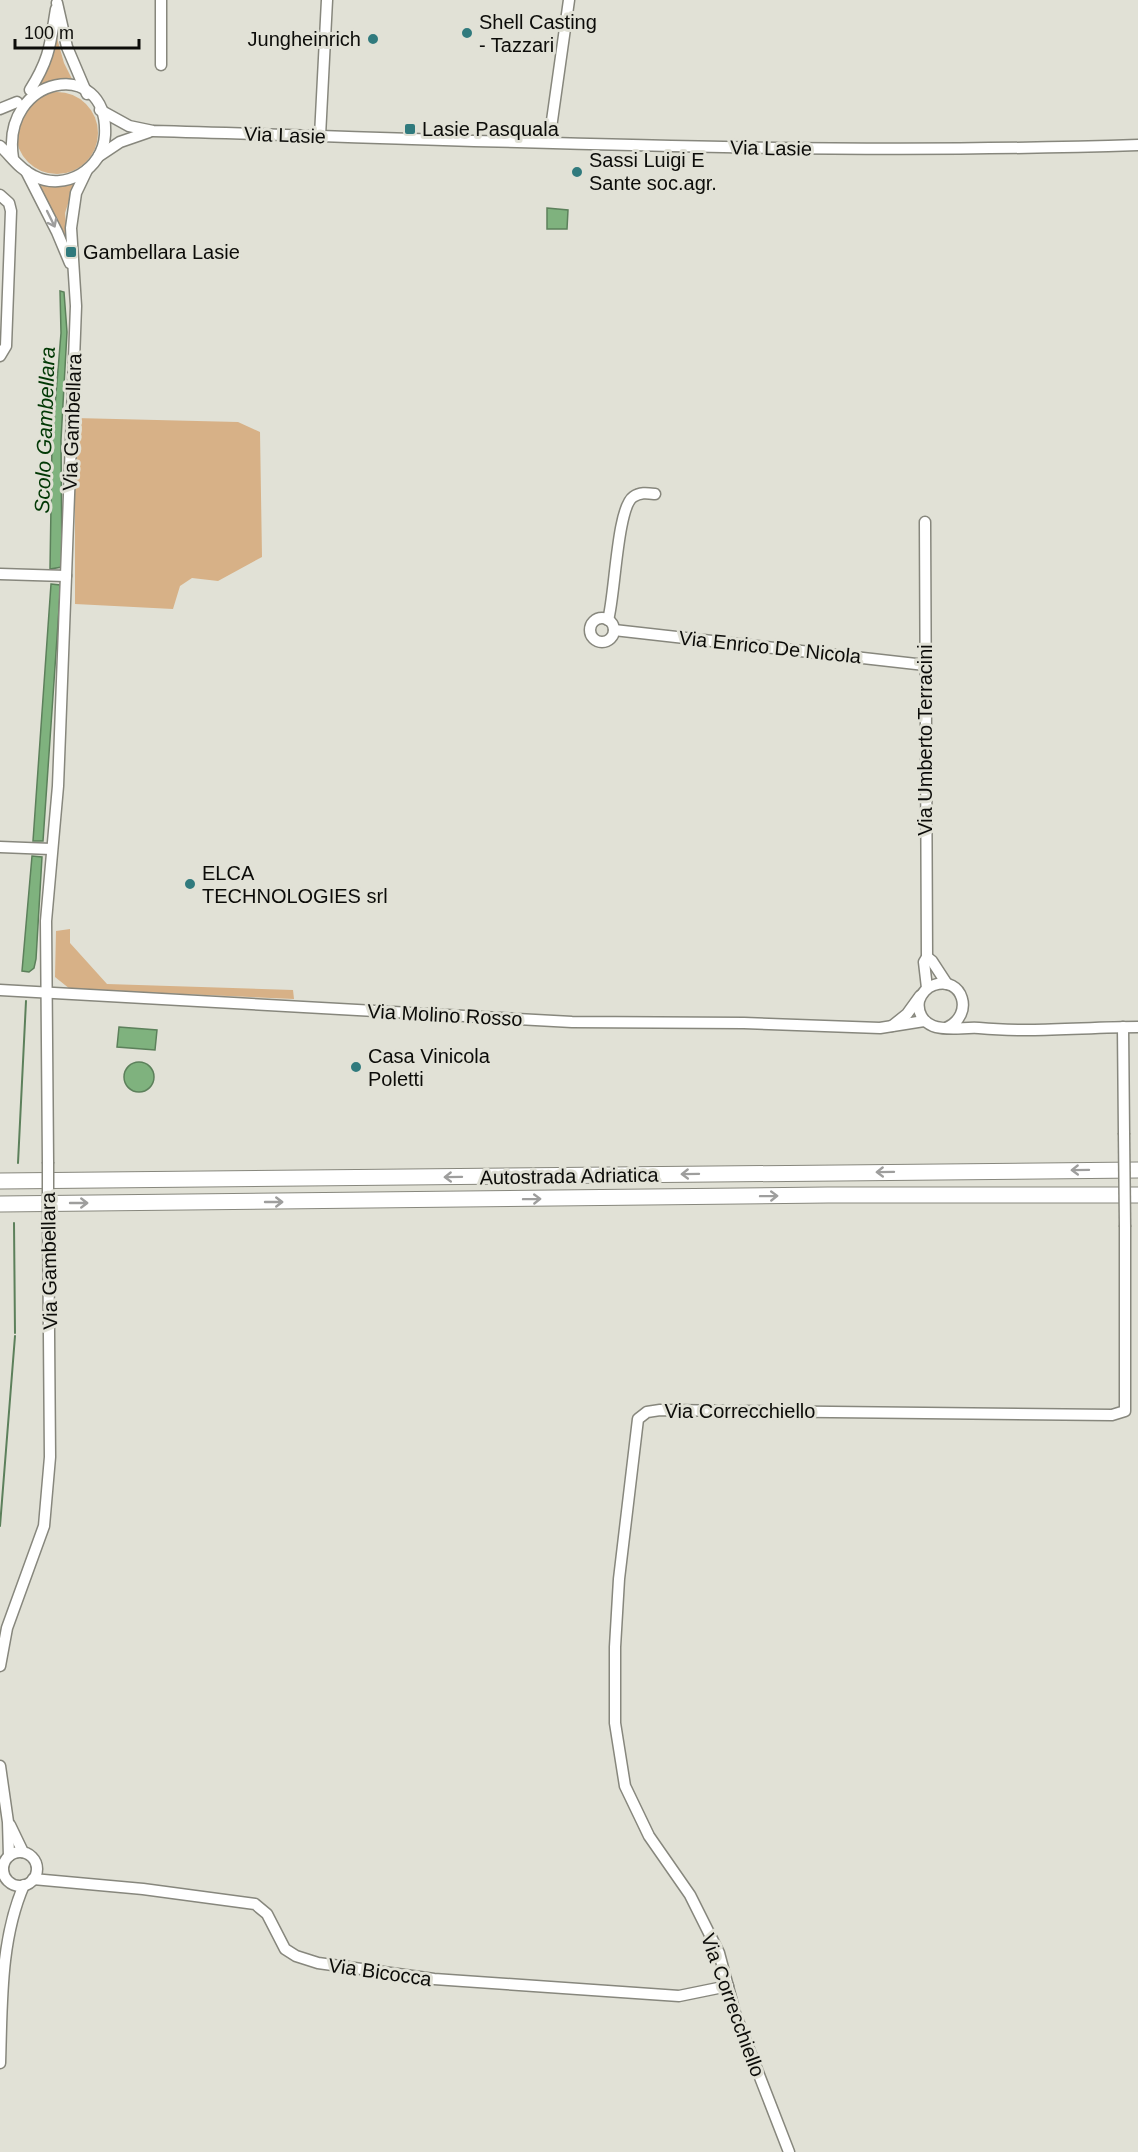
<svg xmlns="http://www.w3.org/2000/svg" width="1138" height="2152" font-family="Arial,sans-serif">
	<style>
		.green { fill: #d7b187 }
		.water { fill: #7fb27e; stroke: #5c805b; stroke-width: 1.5 }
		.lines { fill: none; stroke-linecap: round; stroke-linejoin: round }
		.stream { stroke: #5c805b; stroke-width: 2 }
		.minor-casing { stroke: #87877d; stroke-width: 13 }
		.highway-casing { stroke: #87877d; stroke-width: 17 }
		.minor { stroke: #fff; stroke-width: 10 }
		.highway { stroke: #fff; stroke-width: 15 }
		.minor-bridge-casing { stroke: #87877d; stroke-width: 13; stroke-linecap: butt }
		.minor-bridge { stroke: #fff; stroke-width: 10 }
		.oneway { stroke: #9e9e9d }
		.poi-dot { fill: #307a7d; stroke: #e1e1d6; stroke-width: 2 }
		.labels { text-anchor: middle; stroke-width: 6; stroke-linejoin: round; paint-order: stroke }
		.poi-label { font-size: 20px; fill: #0c0c09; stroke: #e1e1d6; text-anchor: start }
		.street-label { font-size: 20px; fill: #0c0c09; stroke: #e1e1d6 }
		.water-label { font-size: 21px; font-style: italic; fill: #003804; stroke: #e1e1d6 }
	</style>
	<rect width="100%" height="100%" fill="#e1e1d6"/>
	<g class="green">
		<path d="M57 38 64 63 75 85 56 81 36 85 48 66Z"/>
		<circle cx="57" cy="133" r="41"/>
		<path d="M75 182 65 213 68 246 36 184 53 187Z"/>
		<path d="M75 418 238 422 260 432 262 557 218 581 192 578 180 586 173 609 75 604Z"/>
		<path d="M70 929V943L107 984 293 990 294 999 70 989 55 977 56 931Z"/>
	</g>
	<g class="water">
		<path d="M547 208 568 210 567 229H547Z"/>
		<path d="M60 291 64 292 67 332 61 440 62 567 50 569 52 443 61 333Z"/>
		<path d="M51 584 60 585V594L43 841H33Z"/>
		<path d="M32 856 42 857 36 959 34 968 29 972 22 971Z"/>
		<path d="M119 1027 157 1030 155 1050 117 1047Z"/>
		<circle cx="139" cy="1077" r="15"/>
	</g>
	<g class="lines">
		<g class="stream">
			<path d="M18 1163 26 1001"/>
			<path d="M14 1223 15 1333"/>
			<path d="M0 1526 15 1336"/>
		</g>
		<g class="minor-casing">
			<g id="minor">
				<path d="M57 3 67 47 87 94"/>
				<path d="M161 65V0"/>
				<path d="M30 90C50 58 50 45 56 9"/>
				<path d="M0 109 17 102"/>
				<path d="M100 110 129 126 153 131C481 140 810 156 1138 145"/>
				<path d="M320 136 327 0"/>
				<path d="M549 142 569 0"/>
				<path d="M0 146C11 156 20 170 34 176 65 192 103 169 105 135 109 55 0 75 13 158"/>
				<path d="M99 156 120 142 149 132"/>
				<path d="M26 171 57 232 70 263"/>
				<path d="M0 195 9 203 11 211 6 346 0 356"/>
				<path d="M925 522 927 957 924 962 927 988"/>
				<path d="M0 574 66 576"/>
				<circle cx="602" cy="630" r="12"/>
				<path d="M608 620C615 596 617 508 633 497 640 492 647 493 655 494"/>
				<path d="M614 630 925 665"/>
				<path d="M0 847 51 849"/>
				<path d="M927 957 932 961 947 984"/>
				<path d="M0 990 572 1022 744 1023 880 1028 924 1021"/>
				<path d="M892 1026 907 1014 920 996"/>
				<path d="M1123 1027 1124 1133"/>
				<path d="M946 1028C976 1015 962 975 934 985 927 987 921 994 919 1001 917 1012 923 1022 933 1026 946 1031 965 1027 979 1028 1031 1033 1085 1027 1138 1027"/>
				<path d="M48 1162 46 921 58 786 66 576 76 306 71 228 76 193 87 170"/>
				<path d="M0 1666 7 1628 44 1526 50 1457 48 1212"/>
				<path d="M0 1766 8 1822 9 1856"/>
				<path d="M10 1825 23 1852"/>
				<circle cx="20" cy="1869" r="17"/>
				<path d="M33 1879 143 1889 255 1904 267 1914 285 1949 296 1956 318 1963 434 1979 679 1996 728 1986"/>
				<path d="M0 2063C2 2004 0 1940 24 1885"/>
				<path d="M789 2152 735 2013 719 1953 690 1895 649 1836 625 1786 615 1723V1647L619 1579 638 1419 647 1412 660 1410 1112 1415 1125 1411V1227"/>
			</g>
		</g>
		<g class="highway-casing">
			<g id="highway">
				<path d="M0 1181 1138 1170"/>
				<path d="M0 1204 828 1195H1138"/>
			</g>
		</g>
		<use href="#minor" class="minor"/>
		<use href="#highway" class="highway"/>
		<g class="minor-bridge-casing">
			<g id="minor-bridge">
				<path d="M1124 1133 1125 1227"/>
				<path d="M48 1162V1212"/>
			</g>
		</g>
		<use href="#minor-bridge" class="minor-bridge"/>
	</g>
	<defs><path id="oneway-shaft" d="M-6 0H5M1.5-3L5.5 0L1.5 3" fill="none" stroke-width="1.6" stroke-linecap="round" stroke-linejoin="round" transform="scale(1.5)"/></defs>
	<g class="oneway">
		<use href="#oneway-shaft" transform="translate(51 219) rotate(64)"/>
		<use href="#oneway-shaft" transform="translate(1080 1170) rotate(179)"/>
		<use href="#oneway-shaft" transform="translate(885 1172) rotate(179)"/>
		<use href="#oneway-shaft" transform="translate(690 1174) rotate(179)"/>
		<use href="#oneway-shaft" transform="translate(453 1177) rotate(179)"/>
		<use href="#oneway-shaft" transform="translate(769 1196) rotate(-1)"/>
		<use href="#oneway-shaft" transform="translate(532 1199) rotate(-1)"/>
		<use href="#oneway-shaft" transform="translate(274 1202)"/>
		<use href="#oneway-shaft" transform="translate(79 1203)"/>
	</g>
	<g class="poi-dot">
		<circle cx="467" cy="33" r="6"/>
		<circle cx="373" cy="39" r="6"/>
		<rect x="404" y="123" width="12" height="12" rx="3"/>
		<circle cx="577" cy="172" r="6"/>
		<rect x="65" y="246" width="12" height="12" rx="3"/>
		<circle cx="190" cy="884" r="6"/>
		<circle cx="356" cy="1067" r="6"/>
	</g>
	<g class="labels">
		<g class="poi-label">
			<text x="479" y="29">Shell Casting<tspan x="479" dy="23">- Tazzari</tspan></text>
			<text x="361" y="46" text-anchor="end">Jungheinrich</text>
			<text x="422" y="136">Lasie Pasquala</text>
			<text x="589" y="167">Sassi Luigi E<tspan x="589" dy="23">Sante soc.agr.</tspan></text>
			<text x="83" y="259">Gambellara Lasie</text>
			<text x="202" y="880">ELCA<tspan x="202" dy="23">TECHNOLOGIES srl</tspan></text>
			<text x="368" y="1063">Casa Vinicola<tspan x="368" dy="23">Poletti</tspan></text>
		</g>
		<g class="street-label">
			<text transform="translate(285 135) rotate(2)" y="7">Via Lasie</text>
			<text transform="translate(771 148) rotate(1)" y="7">Via Lasie</text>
			<text transform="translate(72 422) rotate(-88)" y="7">Via Gambellara</text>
			<text transform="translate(770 647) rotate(6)" y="7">Via Enrico De Nicola</text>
			<text transform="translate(925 740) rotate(-90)" y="7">Via Umberto Terracini</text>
			<text transform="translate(445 1015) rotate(3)" y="7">Via Molino Rosso</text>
			<text transform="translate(569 1176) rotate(-1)" y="7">Autostrada Adriatica</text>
			<text transform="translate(49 1261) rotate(-91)" y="7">Via Gambellara</text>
			<text x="740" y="1418">Via Correcchiello</text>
			<text transform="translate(380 1972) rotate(8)" y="7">Via Bicocca</text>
			<text transform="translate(733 2005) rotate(70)" y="7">Via Correcchiello</text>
		</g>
		<g class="water-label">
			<text transform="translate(45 430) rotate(-88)" y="7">Scolo Gambellara</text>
		</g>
	</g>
	<path d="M15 39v9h124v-9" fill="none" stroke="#0c0c09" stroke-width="3"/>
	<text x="24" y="39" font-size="18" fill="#0c0c09" stroke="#e1e1d6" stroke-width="4.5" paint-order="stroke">100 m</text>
</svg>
